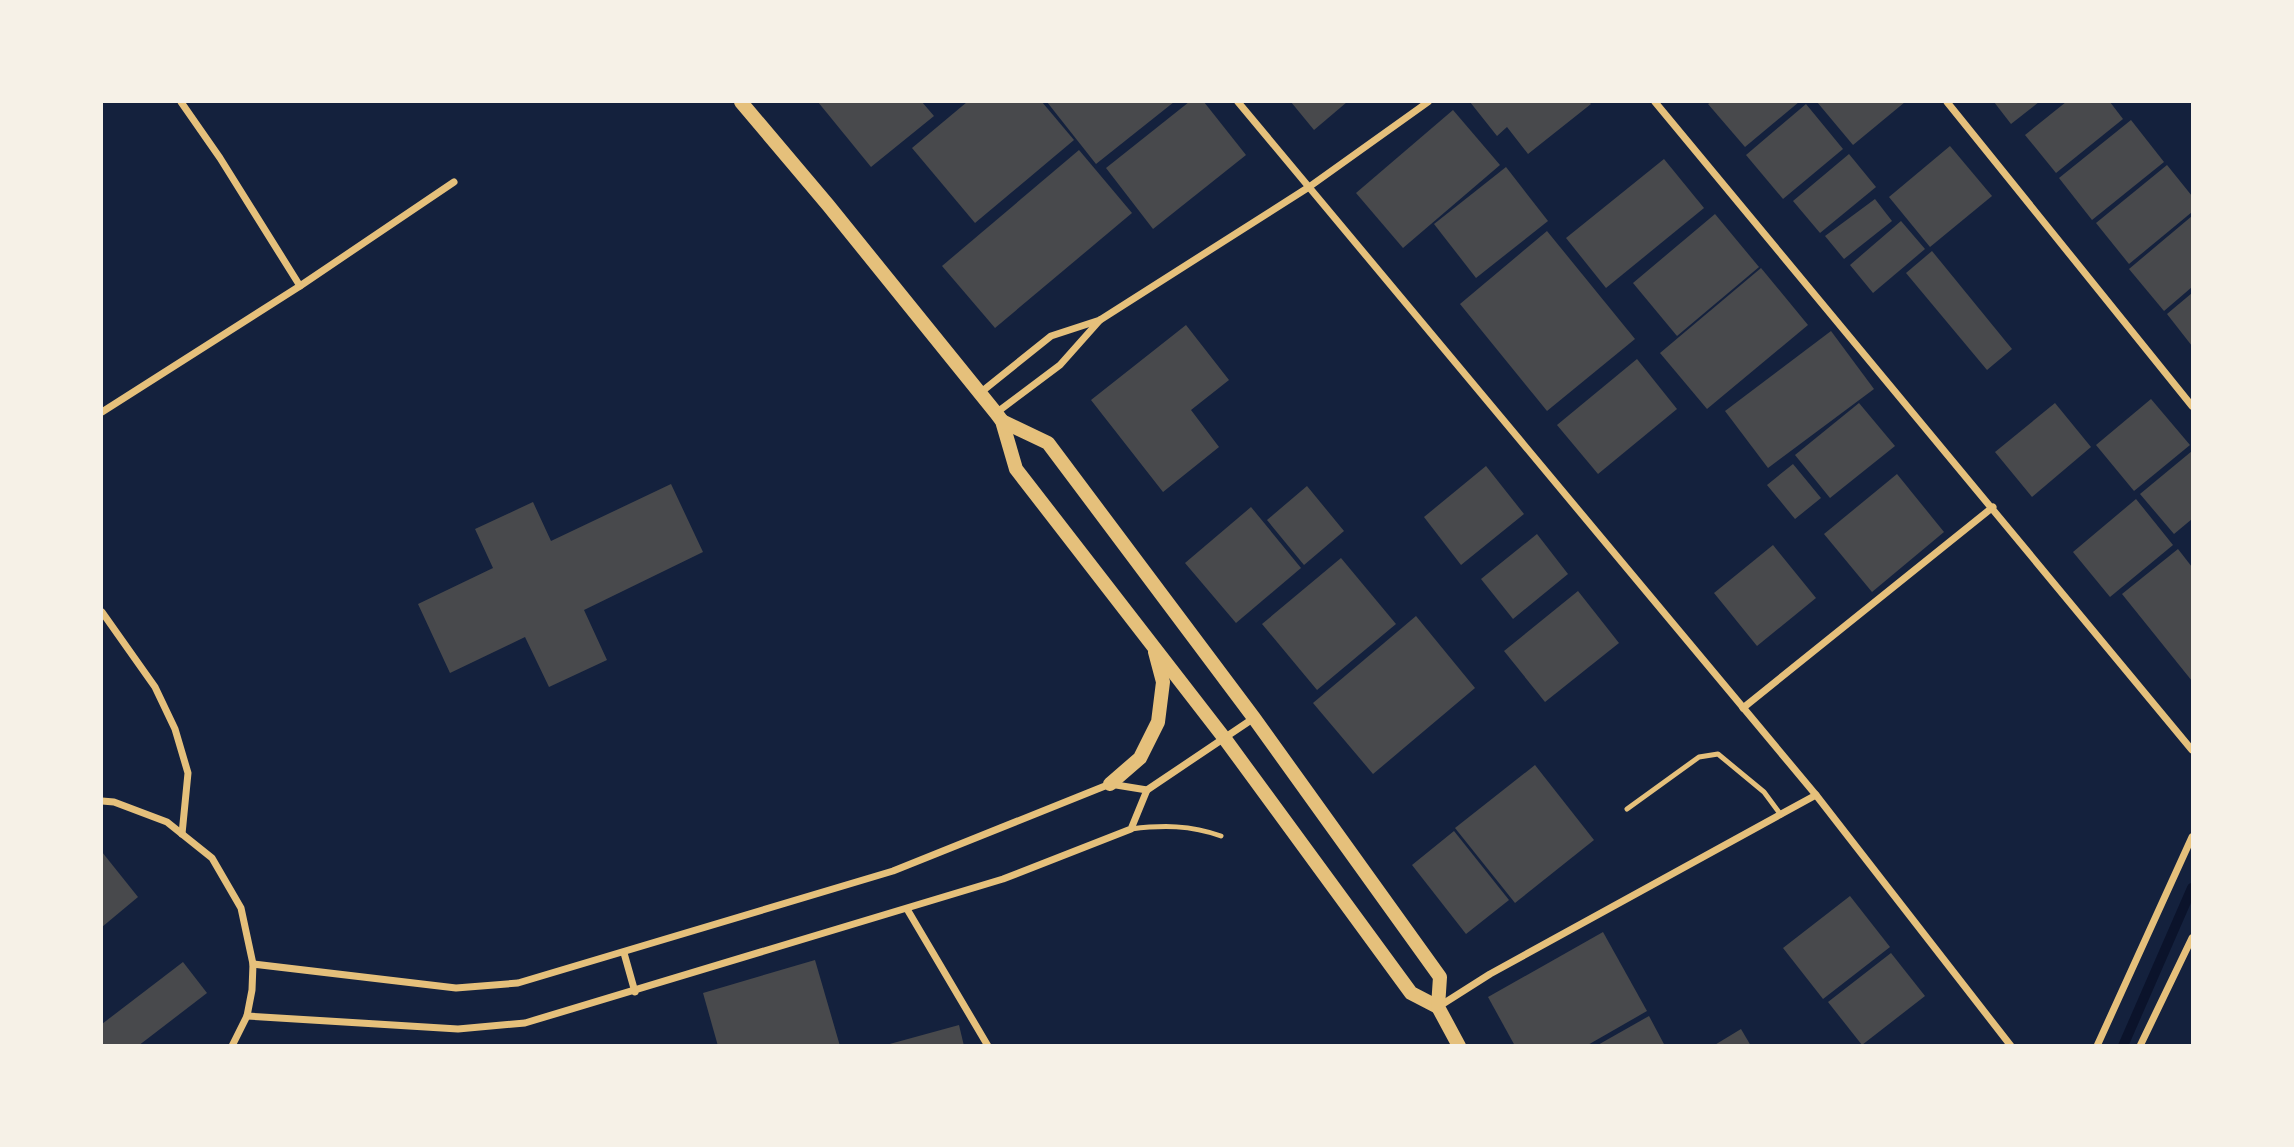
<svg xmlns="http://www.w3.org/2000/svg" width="2294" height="1147" font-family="'Roboto Condensed',sans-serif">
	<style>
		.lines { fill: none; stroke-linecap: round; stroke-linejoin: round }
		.stream { stroke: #0b132b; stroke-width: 10 }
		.building { fill: #48494c }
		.service { stroke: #e5c07b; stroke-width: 5 }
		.minor { stroke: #e5c07b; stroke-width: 7 }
		.secondary { stroke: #e5c07b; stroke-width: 14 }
	</style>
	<rect width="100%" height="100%" fill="#14213d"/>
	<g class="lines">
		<path class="stream" d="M2123 1046 2192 888"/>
	</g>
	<g class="building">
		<path d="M818 102H922L934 116 871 167Z"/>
		<path d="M967 102H1042L1074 140 975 223 912 148Z"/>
		<path d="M1047 102H1174L1096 164Z"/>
		<path d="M1189 102H1204L1246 155 1153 229 1106 168Z"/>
		<path d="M1291 102H1347L1314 130Z"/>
		<path d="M1470 102H1589L1591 104 1528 154 1507 127 1497 136Z"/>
		<path d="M1711 102H1799L1745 147 1708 104Z"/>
		<path d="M1817 102H1905L1853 145Z"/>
		<path d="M1994 102H2039L2011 124Z"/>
		<path d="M2066 102H2110L2123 119 2056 173 2025 135Z"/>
		<path d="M1806 104 1843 149 1783 199 1746 155Z"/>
		<path d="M1453 110 1500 165 1403 248 1356 193Z"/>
		<path d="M2131 120 2164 162 2092 220 2059 178Z"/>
		<path d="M1950 146 1992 196 1930 247 1889 197Z"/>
		<path d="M1079 150 1132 213 995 328 942 266Z"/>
		<path d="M1849 154 1876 187 1820 233 1793 201Z"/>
		<path d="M1664 159 1704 208 1606 288 1566 238Z"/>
		<path d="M2167 165 2192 196V212L2129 264 2096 223Z"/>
		<path d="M1506 167 1548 221 1476 278 1434 224Z"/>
		<path d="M1875 199 1892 221 1844 259 1825 236Z"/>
		<path d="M1715 214 1759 267 1677 336 1633 283Z"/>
		<path d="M2192 216V287L2164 311 2129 269Z"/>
		<path d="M1901 221 1925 249 1873 293 1850 265Z"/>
		<path d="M1547 231 1635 339 1547 411 1460 304Z"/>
		<path d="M1932 251 2012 349 1987 370 1906 273Z"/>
		<path d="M1761 268 1808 325 1707 409 1660 353Z"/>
		<path d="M2192 293V346L2167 314Z"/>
		<path d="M1186 325 1229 380 1191 410 1219 447 1163 492 1091 400Z"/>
		<path d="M1831 331 1874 389 1768 468 1725 411Z"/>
		<path d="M1637 359 1677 409 1598 474 1557 425Z"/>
		<path d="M2151 399 2190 445 2134 491 2096 445Z"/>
		<path d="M1859 403 1895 446 1830 498 1795 455Z"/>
		<path d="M2055 403 2091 447 2032 497 1995 452Z"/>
		<path d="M2192 451V519L2174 534 2140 494Z"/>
		<path d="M1793 464 1821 498 1795 519 1767 485Z"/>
		<path d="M1486 466 1524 514 1461 565 1424 517Z"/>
		<path d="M1897 474 1944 532 1872 592 1824 534Z"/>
		<path d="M671 484 703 552 584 610 607 660 549 687 525 637 450 673 418 604 493 568 475 529 533 502 551 541Z"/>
		<path d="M1307 486 1344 531 1304 565 1267 520Z"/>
		<path d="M2136 499 2173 545 2110 597 2073 552Z"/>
		<path d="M1251 507 1301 568 1236 623 1185 563Z"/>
		<path d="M1537 534 1568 574 1513 619 1481 579Z"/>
		<path d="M1773 545 1816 598 1757 646 1714 593Z"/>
		<path d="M2178 549 2192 567V681L2122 594Z"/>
		<path d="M1341 558 1396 624 1317 690 1262 624Z"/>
		<path d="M1578 591 1619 643 1545 702 1504 651Z"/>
		<path d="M1416 616 1475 688 1373 774 1313 703Z"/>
		<path d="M1535 765 1594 840 1515 903 1455 828Z"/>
		<path d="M1454 831 1509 900 1466 934 1412 865Z"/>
		<path d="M102 852 138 897 102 927Z"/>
		<path d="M1850 896 1890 947 1823 999 1783 948Z"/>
		<path d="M1603 932 1647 1011 1586 1046H1515L1488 997Z"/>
		<path d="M1891 953 1925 996 1862 1045 1828 1002Z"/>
		<path d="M815 960 840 1046H718L703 993Z"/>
		<path d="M183 962 207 993 138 1046H102V1024Z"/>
		<path d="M1649 1016 1665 1046H1596Z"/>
		<path d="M959 1025 964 1046H886V1045Z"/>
		<path d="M1741 1029 1751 1046H1713Z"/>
	</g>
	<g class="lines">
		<g class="service">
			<path d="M1627 809 1699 757 1718 754 1764 792 1781 815"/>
			<path d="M1131 829C1163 825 1190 825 1221 836"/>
		</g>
		<g class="minor">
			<path d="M181 102 220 158 300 286"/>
			<path d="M1238 102 1816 795 2011 1046"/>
			<path d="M1655 102 2192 750"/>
			<path d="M1947 102 2192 406"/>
			<path d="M980 393 1051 336 1100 320 1309 187 1428 102"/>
			<path d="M102 412 300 286 454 182"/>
			<path d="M996 413 1060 365 1100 320"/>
			<path d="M102 612 155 687 175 729 188 773 182 834"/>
			<path d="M1743 708 1993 507"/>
			<path d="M102 801 114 802 167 822 212 858 241 908 253 964 252 990 247 1016 232 1046"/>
			<path d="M907 909 988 1046"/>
			<path d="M624 953 635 992"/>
			<path d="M253 964 456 988 518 983 893 871 1110 784 1147 790"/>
			<path d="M1438 1007 1490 974 1816 795"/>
			<path d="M247 1016 458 1029 525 1023 1003 879 1131 829 1147 790 1254 718"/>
			<path d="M2097 1046 2192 837"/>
			<path d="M2140 1046 2192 938"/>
		</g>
		<g class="secondary">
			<path d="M741 102 828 205 996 413 1002 421 1016 469 1225 739 1411 993 1438 1007"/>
			<path d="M1002 421 1048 443 1254 718 1440 977 1438 1007 1459 1046"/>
			<path d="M1110 784 1140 758 1158 722 1163 682 1155 652"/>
		</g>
	</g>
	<rect width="2294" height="1147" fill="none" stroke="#f6f1e7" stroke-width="206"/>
</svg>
